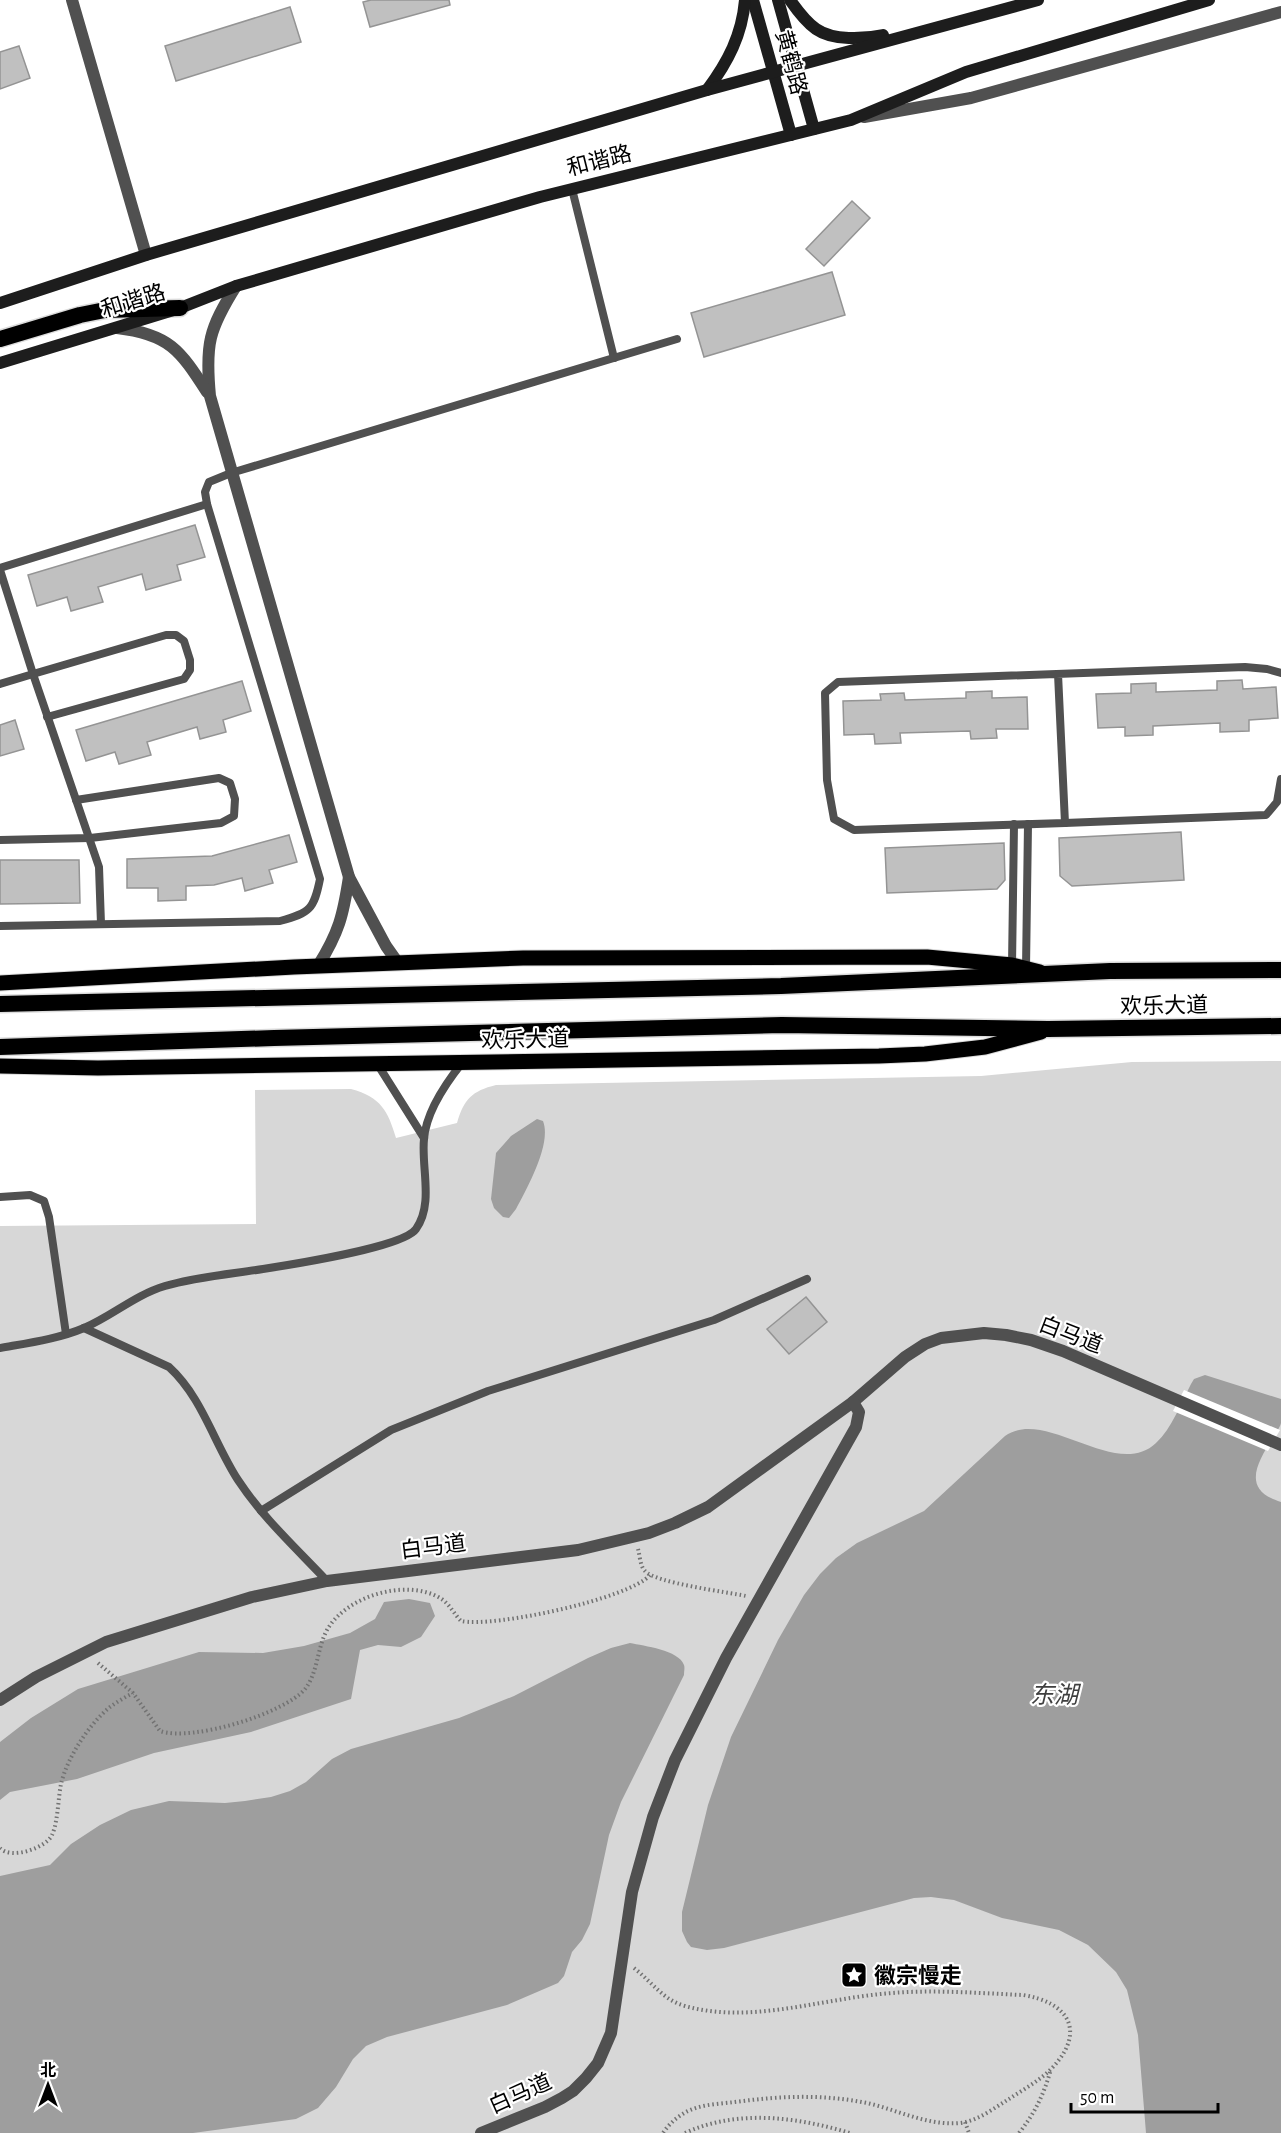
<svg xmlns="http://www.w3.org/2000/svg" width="1281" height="2133" viewBox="0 0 1281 2133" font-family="'Alegreya Sans','Noto Sans SC',sans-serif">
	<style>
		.green { fill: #d7d7d7 }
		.water { fill: #9e9e9e }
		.pier { fill: #fff }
		.building { fill: #c0c0c0; stroke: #949494; stroke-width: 1.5 }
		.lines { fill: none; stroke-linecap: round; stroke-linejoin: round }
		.primary-casing { stroke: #dbdbdb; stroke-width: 17 }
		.trunk-casing { stroke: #dbdbdb; stroke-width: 19 }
		.path { stroke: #727272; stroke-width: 4; stroke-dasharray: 1.5 3; stroke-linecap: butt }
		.service { stroke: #505050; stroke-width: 8 }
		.minor { stroke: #505050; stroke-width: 12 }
		.tertiary { stroke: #505050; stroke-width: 12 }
		.secondary { stroke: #1d1d1d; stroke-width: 12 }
		.primary { stroke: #000; stroke-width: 15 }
		.trunk { stroke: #000; stroke-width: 16 }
		.labels { text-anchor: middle; stroke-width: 4.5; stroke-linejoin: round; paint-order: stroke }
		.street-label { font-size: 22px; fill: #000; stroke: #fff }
		.poi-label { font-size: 22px; font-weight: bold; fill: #000; stroke: #fff; text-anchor: start }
		.water-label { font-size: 24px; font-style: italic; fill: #3f3f3f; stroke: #fff }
	</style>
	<rect width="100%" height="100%" fill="#fff"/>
	<!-- green -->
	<path class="green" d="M1281,1061V2133H0V1226L256,1224L255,1090L351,1089C381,1097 388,1111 396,1138L457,1123C464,1099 472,1091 496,1085L981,1076L1132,1062Z"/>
	<!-- water -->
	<g class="water">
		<path d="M537,1119L543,1121C552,1144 527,1188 516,1209L509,1218L503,1217L494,1208L491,1199L496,1153L511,1136Z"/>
		<path d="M1205,1375L1281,1399C1281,1407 1281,1416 1281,1423C1280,1428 1274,1435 1272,1439C1256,1465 1242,1490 1281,1502V2133H1146L1138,2035L1127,1990L1116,1972L1088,1945L1059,1930L1002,1918L954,1900L931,1897L914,1898L724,1948L707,1950L691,1947L687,1942L682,1931V1912L708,1805L731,1737L778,1640L804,1595L820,1574L836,1558L857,1543L924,1511L1005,1436C1046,1407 1116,1481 1156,1443C1172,1428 1181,1403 1191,1384L1194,1379Z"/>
		<path d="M409,1599L430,1603L435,1616L421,1637L401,1647L378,1645L360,1650L351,1699L251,1732L154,1753L77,1779L10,1792L0,1800V1742L31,1718L78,1689L199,1652L263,1653L304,1646L350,1633L375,1619L384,1602Z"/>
		<path d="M630,1643C644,1646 679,1650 684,1665C685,1668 684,1671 684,1675L621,1802L609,1835L590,1924L582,1940L572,1952L564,1976L558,1983L507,2005L387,2037L366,2046L353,2059L336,2087L318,2108L296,2119L193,2133H0V1876L50,1865L71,1844L100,1825L131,1810L169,1801L225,1803L245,1801L271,1797L290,1791L306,1782L332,1759L351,1749L459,1718L514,1696L588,1658L611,1648Z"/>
	</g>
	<!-- pier -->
	<g class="pier">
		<path d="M1234,933H1281V1061H1235Z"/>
		<path d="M1184,1390L1280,1430L1268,1451L1173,1411Z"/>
	</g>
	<!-- building -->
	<g class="building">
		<path d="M371,0H449L450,5L370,27L363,2Z"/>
		<path d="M290,7L301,42L176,81L165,46Z"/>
		<path d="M19,46L30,78L0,89V52Z"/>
		<path d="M852,201L870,218L824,266L806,249Z"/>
		<path d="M832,272L845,315L704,357L691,313Z"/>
		<path d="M195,525L205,557L177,565L181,580L146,590L142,574L98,587L103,602L71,611L67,597L37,606L28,575Z"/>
		<path d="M1242,680L1243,689L1276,687L1278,718L1249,720V731L1220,732V723L1153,726V735L1125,736V727L1098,728L1096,694L1131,693V684L1156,683V692L1217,690V681Z"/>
		<path d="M242,681L251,711L223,720L226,732L200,739L197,727L147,742L151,755L119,764L115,752L86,761L76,730Z"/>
		<path d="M992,691V698L1027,697L1028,729H996L997,738L971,739L970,731L900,733L901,743L875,744L874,734L844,735L843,701L881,700L880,694L904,693L905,700L966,698V692Z"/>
		<path d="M15,720L24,749L0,756V725Z"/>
		<path d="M1181,832L1184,880L1072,886L1060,876L1059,838Z"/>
		<path d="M289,835L297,862L269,870L273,883L245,891L242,878L214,885L186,886V900L158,901V888H127V859L212,856Z"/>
		<path d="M1004,843L1005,880L997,889L887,893L885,848Z"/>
		<path d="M0,860H79L80,903L0,904Z"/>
		<path d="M806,1297L827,1322L789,1354L767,1329Z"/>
	</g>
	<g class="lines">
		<defs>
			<g id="primary">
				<path d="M0,983L294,967L523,958L927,957L1012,965L1040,972"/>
				<path d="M0,1066L98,1068L879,1056L925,1054L985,1047L1041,1032"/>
			</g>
			<g id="trunk">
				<path d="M0,339L80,315L105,310L180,308"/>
				<path d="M0,1004L781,986L1110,971L1281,970"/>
				<path d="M0,1047L274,1038L782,1025L1048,1029L1281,1026"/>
			</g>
		</defs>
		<!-- primary casing -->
		<use href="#primary" class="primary-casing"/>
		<!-- trunk casing -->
		<use href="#trunk" class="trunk-casing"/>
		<!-- path -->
		<g class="path">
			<path d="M638,1549C640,1556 640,1566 645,1571C655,1583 728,1592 746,1596"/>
			<path d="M98,1663L133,1693L160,1731C191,1742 284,1714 305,1689C318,1673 317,1648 327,1630C346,1596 406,1578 440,1598C449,1603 454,1614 461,1621C493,1628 629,1599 650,1575"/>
			<path d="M0,1848C11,1860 46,1848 52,1835C58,1822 58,1799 61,1784C67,1758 89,1724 110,1707C117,1702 125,1697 133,1693"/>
			<path d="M634,1968C652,1982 663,2000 685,2006C749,2024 817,2000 881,1994C928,1989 976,1993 1023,1995C1067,2002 1087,2030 1053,2067C1041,2080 1024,2089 1009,2099C994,2108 978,2121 960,2123C928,2126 898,2110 867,2103C823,2094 780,2096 735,2102C719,2104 701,2104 686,2112C677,2117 669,2124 663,2133"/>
			<path d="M965,2122L969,2133"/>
			<path d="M685,2133C737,2109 797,2117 850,2133"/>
			<path d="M1019,2133C1035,2113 1044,2094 1051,2069"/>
		</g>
		<!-- service -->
		<g class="service">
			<path d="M572,189L614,358"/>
			<path d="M0,568L207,504"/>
			<path d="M0,570L33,674L0,684"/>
			<path d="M1058,674L1065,823L854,830L834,819L827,780L825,693L838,682L1245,667L1267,669L1281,673"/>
			<path d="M47,717L184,679L190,670V660L184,641L176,635H166L33,674L99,867L101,924"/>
			<path d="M1065,823L1266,815L1277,802L1281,779"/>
			<path d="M0,840L90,838L221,823L234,816L235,799L230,783L219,778L76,800"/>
			<path d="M0,926L280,921C310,913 314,909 320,879L207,504L205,492L209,482L231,473L677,339"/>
			<path d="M1012,965L1014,824"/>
			<path d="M1026,968L1028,824"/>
			<path d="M378,1065L424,1138"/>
			<path d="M0,1197L30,1195L44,1201L49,1217L66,1334"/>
			<path d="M84,1328L169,1367C202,1397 214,1443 238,1480C263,1518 296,1548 327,1581"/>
			<path d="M0,1348C28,1343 58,1339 84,1328C112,1316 135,1295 165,1286C196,1277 231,1274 263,1269C289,1265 404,1247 416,1229C434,1204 421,1167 424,1139C426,1113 446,1083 462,1063"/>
			<path d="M261,1511L391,1430L488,1391L714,1320L807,1279"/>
		</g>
		<!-- minor -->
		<g class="minor">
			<path d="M72,0L146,255"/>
			<path d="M236,286C209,329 205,344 210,396L349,877L386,946L398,963"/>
			<path d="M117,328C169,334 180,350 207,392"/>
			<path d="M318,966C339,932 343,916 349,877"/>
			<path d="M0,1700L36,1677L106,1642L252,1597L327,1581L578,1550L649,1533L675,1523L708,1507L853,1402L905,1357L925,1344L941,1338L984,1333L1006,1335L1031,1340L1063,1351L1281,1445"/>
			<path d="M481,2133L545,2107L562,2098L573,2091L586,2078L598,2063L611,2033L632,1892L653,1817L675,1760L726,1658L856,1427L859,1412L853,1402"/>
		</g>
		<!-- tertiary -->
		<path class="tertiary" d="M864,117L971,98L1281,12"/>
		<!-- secondary -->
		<g class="secondary">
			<path d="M753,0L791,135"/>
			<path d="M778,0L814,129"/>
			<path d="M790,0C797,10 806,22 816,29C833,41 864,39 883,35"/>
			<path d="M707,90C728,62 742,35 745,0"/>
			<path d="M0,303L146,255L707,90L1038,0"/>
			<path d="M0,363L180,308L236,286L540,197L851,120L966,72L1209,0"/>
		</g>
		<!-- primary -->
		<use href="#primary" class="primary"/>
		<!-- trunk -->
		<use href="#trunk" class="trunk"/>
	</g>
	<!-- icons -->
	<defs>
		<symbol id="sight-square" viewBox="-11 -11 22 22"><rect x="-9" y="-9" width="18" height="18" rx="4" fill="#000" stroke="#fff"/><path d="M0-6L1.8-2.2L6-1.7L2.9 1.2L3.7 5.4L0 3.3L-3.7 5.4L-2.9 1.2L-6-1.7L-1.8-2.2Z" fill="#fff"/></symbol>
	</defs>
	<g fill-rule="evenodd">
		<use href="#sight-square" x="839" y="1960" width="30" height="30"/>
	</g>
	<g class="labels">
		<!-- street labels -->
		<g class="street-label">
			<text transform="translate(792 62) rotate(75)" y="8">黄鹤路</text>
			<text transform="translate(599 160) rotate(-14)" y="8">和谐路</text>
			<text transform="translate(133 300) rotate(-17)" y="8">和谐路</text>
			<text transform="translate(1164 1005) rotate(-1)" y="8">欢乐大道</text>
			<text transform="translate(525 1039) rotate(-1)" y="8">欢乐大道</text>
			<text transform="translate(1071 1334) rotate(21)" y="8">白马道</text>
			<text transform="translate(433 1546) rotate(-7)" y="8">白马道</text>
			<text transform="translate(520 2093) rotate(-24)" y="8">白马道</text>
		</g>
		<!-- poi labels -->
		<g class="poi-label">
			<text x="874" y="1983">徽宗慢走</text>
		</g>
		<!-- water labels -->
		<g class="water-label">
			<text x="1054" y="1703">东湖</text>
		</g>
	</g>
	<!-- north arrow -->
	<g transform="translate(48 2085)" stroke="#ffffff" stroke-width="4.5" paint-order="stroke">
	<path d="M0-4.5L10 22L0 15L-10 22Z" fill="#000000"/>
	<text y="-9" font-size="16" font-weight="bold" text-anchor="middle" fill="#000000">北</text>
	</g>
	<!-- scale -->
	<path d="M1071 2103v9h147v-9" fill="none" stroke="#000000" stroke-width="3"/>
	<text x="1080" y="2103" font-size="18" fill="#000000" stroke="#ffffff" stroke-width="4.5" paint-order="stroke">50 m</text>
</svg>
